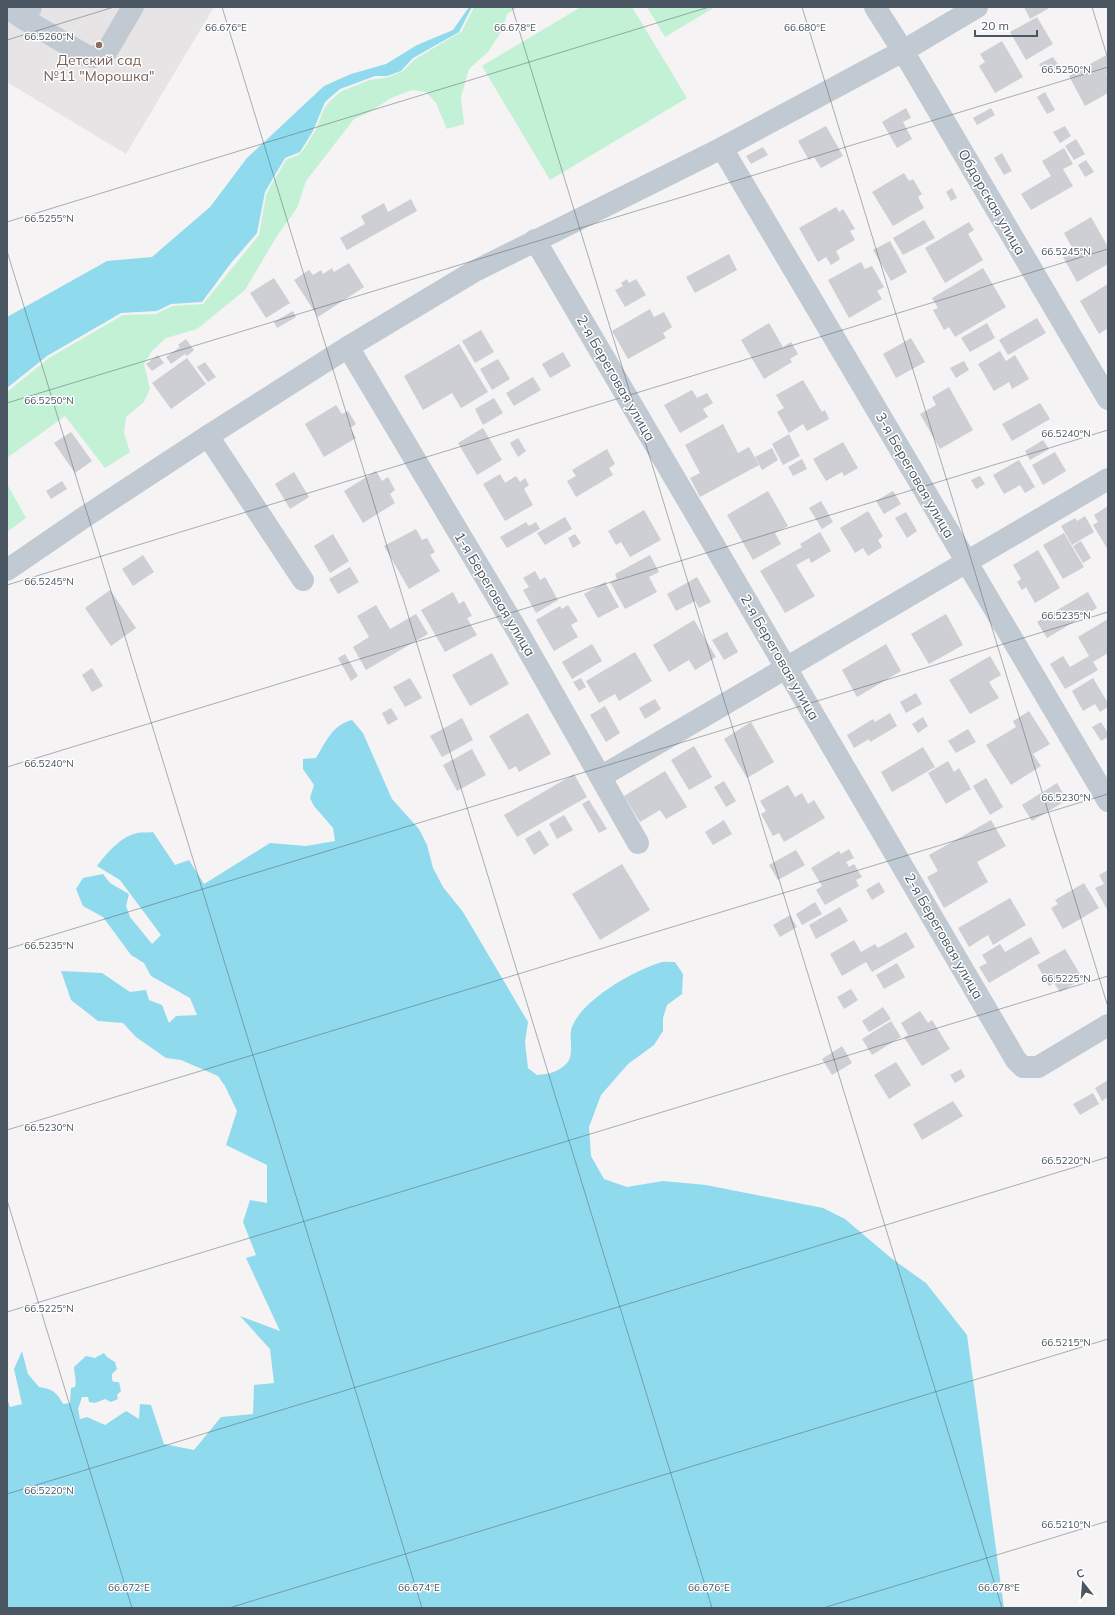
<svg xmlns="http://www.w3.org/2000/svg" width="1115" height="1615" viewBox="0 0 1115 1615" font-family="Mulish,sans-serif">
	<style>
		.education { fill: #e6e4e5 }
		.green { fill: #c3f1d5 }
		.water { fill: #90daee }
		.building { fill: #cdcfd5 }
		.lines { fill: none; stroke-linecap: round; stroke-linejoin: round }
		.minor { stroke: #c1cad2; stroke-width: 22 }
		.ticks { fill: none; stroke: #4a5661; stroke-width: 1; stroke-opacity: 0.45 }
		.education-dot { fill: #8d6e63; stroke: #fff; stroke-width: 1.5 }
		.labels { text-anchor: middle; stroke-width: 3; stroke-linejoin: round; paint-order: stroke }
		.education-label { font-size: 14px; fill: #785e54; stroke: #fff }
		.street-label { font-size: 14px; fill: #4a5661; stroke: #fff }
		.ticks-label { font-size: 10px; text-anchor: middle; fill: #4a5661; stroke: #fff; stroke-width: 3; stroke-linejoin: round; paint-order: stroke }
	</style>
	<rect width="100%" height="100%" fill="#f5f3f3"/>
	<!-- education -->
	<path class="education" d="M7,7H214L126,154L7,82Z"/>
	<!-- green -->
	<g class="green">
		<path d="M474,7H518L507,14L503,29L488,52L469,69L461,97L464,124L447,129L436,103L426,92L412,90L391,98L370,112L354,119L306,181L297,208L277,236L245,290L197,329L166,338L152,351L144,364L150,389L144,402L126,417L124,433L130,452L105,468L65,416L7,458V392L49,358L123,315L156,314L172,306L203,304L259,235L266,195L270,187L286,160L298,155L304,149L315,131L324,109L331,100L342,91L370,80L389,77L403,71L414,60L462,31Z"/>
		<path d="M581,7H632L687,98L550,180L482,66Z"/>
		<path d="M647,7H715L665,37Z"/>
		<path d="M7,484L26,518L7,532Z"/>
	</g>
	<!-- water -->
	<g class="water">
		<path d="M469,7H472L459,32L413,58L401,71L387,76H375L340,89L325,102L313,131L300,152L285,158L265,192L257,233L231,263L202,302L171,304L157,311L121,313L47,356L7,388V317L107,261L152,257L210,207L247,158L324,86L351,74L386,64L417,45L453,30Z"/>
		<path d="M352,720L363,733L392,799L419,829L427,845L433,868L443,887L463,912L528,1022L525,1042L528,1068L537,1075C549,1074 559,1072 567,1063C575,1053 568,1037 572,1027C582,1000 633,971 659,963C664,961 670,962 675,962L683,974L682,994L667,1005L663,1018V1031L654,1045L628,1064L601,1095L589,1127L591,1156L604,1179L627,1187L663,1181L706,1185L823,1208L845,1219L891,1258L926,1283L967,1335L1004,1608H7V1398L10,1407L22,1404L14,1369L22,1351L28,1374L39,1387C52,1389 57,1392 63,1404L70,1403L71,1388L75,1387C77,1380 74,1374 74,1367L86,1356L95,1358L104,1353L107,1357L115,1362L117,1369L112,1374V1380L114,1382H119L121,1391L117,1395L118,1399L111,1402L105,1399L95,1403L89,1402L88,1397H82L78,1409L80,1419L87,1417L105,1425L126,1411L139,1419L140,1404L151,1405L164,1444L194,1450L221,1417L253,1414L254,1385L274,1383L270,1349L240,1316L280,1331L246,1258L256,1255L243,1222L250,1200L267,1203V1165L226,1145L237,1111L225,1086L218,1076L181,1060L166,1058L136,1037L123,1023L98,1021L71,1000L61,971L102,973L130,992L146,990L149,1000L162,1005L169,1023L176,1016L197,1015L190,998L151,976L144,963L131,955L103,917L83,906L76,889L83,878L103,874L110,883L129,894L126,906L130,917L152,944L161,935L120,880L97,866C107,853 120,837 137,833C142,832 148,833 153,832L175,865L189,860L204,884L270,843L306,846L335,841L333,828L314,806L310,798L314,785L303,769V759L316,758C326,742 332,725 352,720Z"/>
	</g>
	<!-- building -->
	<g class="building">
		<path d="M1024,7H1051L1030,19Z"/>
		<path d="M1037,17L1053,44L1026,60L1010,32Z"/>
		<path d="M1002,41L1023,77L995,93L979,66L985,62L980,54Z"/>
		<path d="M1108,54V72L1106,73L1108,76V93L1085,106L1069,76Z"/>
		<path d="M1053,57L1059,66L1045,74L1039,64Z"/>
		<path d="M1045,92L1055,110L1047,114L1037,97Z"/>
		<path d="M906,108L911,118L903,122L912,139L897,148L882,122Z"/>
		<path d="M991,108L995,115L977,125L973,118Z"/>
		<path d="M826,126L843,156L821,168L814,157L809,160L798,141Z"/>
		<path d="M1065,126L1071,136L1060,143L1053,132Z"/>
		<path d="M1076,139L1085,154L1074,160L1065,146Z"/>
		<path d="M763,147L768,155L751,164L746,156Z"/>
		<path d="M1064,148L1073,164L1063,169L1073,186L1031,210L1021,194L1051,176L1042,161Z"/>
		<path d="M1002,153L1012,171L1004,175L994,158Z"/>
		<path d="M1086,160L1094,172L1085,177L1078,165Z"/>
		<path d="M904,173L909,181L913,179L922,194L918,197L924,208L893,226L872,192Z"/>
		<path d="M952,188L957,198L951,201L946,192Z"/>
		<path d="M411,199L417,211L347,250L340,238L365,224L361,216L384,203L388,212Z"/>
		<path d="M836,207L839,212L843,209L855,229L850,231L855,240L836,251L840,259L831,265L826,257L818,262L799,228Z"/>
		<path d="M1091,217L1108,247V264L1077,282L1063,257L1074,251L1064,233Z"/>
		<path d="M924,220L935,238L903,255L893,238Z"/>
		<path d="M969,222L974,230L968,234L983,260L945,283L925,248Z"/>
		<path d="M890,241L907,272L891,281L873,250Z"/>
		<path d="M729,254L737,270L695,293L686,277Z"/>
		<path d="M861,262L865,269L872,266L884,287L877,291L882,299L849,318L828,280Z"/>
		<path d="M349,263L364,287L318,317L294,280L309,270L313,275L321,270L323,274L332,268L334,272Z"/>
		<path d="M983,268L1006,307L955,337L949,327L944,330L933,310L938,308L932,298Z"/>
		<path d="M274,278L290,303L266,318L250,293Z"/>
		<path d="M627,279L629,283L636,279L646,295L625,307L615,290L623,286L621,283Z"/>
		<path d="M1108,284V328L1099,334L1080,301Z"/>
		<path d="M650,309L654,317L664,312L672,327L663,333L666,338L628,359L612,331Z"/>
		<path d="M293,311L296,317L277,328L274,322Z"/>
		<path d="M1037,318L1046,333L1008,355L999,340Z"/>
		<path d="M769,323L783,347L791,342L798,354L790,359L792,362L764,379L741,340Z"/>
		<path d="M987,323L995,338L970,352L961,338Z"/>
		<path d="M481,330L494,352L475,363L462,341Z"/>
		<path d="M911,338L925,362L896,378L883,354Z"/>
		<path d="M186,339L194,350L187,356L185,354L171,364L166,357L180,347L178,345Z"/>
		<path d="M459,344L488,392L461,408L452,393L423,410L404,376Z"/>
		<path d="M1000,351L1006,361L1015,355L1029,379L1012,389L1009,382L994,391L978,364Z"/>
		<path d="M563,352L571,366L550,378L542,364Z"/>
		<path d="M158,355L164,363L152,371L146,364Z"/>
		<path d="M187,358L206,384L171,409L152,383Z"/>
		<path d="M498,359L510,379L492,390L480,369Z"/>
		<path d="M964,361L969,370L956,378L950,368Z"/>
		<path d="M205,362L216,377L208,382L197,367Z"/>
		<path d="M533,377L541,390L514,406L506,393Z"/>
		<path d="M803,380L822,412L825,410L829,419L807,431L803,424L789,433L777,412L784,408L776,395Z"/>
		<path d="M949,387L973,430L940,449L920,414L936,405L932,397Z"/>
		<path d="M692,390L697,398L707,393L713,403L703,409L708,417L680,433L664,405Z"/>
		<path d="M494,398L503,413L483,425L475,409Z"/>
		<path d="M1040,403L1050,419L1012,441L1002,424Z"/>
		<path d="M336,405L342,414L348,411L356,424L350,428L356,438L324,457L305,424Z"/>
		<path d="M723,424L738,453L749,447L759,465L700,497L690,478L700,473L685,445Z"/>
		<path d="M483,428L502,460L477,475L458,443Z"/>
		<path d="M71,432L92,461L75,473L54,443Z"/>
		<path d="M789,434L800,456L783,465L772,444Z"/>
		<path d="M518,438L526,451L518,457L510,443Z"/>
		<path d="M1043,440L1049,449L1030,460L1025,451Z"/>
		<path d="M843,442L858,468L844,476L842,472L826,481L813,459Z"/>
		<path d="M772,448L778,460L762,470L755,457Z"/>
		<path d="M607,449L615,464L609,468L613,475L576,497L567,481L576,476L572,470Z"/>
		<path d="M1055,452L1066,471L1043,485L1032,465Z"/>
		<path d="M802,459L807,469L793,476L788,467Z"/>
		<path d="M1019,460L1035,487L1025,493L1020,485L1004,494L993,475Z"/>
		<path d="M376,471L382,481L388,477L395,490L390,494L395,503L363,523L344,491Z"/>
		<path d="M294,472L309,497L290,509L275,484Z"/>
		<path d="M500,474L505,483L516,476L520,482L525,478L529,485L524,489L533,505L505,521L483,484Z"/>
		<path d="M980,476L985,484L976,489L971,480Z"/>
		<path d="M62,481L67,489L51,499L46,491Z"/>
		<path d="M768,491L788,526L775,533L781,544L753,560L727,515Z"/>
		<path d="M893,491L901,504L884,514L876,501Z"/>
		<path d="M821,501L833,522L822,529L809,508Z"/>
		<path d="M1108,506V550L1093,525L1098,522L1094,515Z"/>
		<path d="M644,510L661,540L630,557L621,542L616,545L608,531Z"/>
		<path d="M868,511L883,536L878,540L882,547L868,556L863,548L855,553L840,528Z"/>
		<path d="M906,512L917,531L907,538L895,518Z"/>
		<path d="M1085,516L1094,532L1072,545L1061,526L1075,518L1077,521Z"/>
		<path d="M565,517L572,529L545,545L537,533Z"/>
		<path d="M526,522L529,526L536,522L540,529L507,548L500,537Z"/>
		<path d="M416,529L422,540L427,538L435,552L430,555L440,571L409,589L384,546Z"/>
		<path d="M820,532L831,551L811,563L809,558L796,565L815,596L785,613L760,571L802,547L800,544Z"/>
		<path d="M1064,533L1084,567L1063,579L1043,545Z"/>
		<path d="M333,534L349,561L330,573L314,546Z"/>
		<path d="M575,534L581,543L573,548L568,538Z"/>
		<path d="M1081,541L1091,558L1083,563L1073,546Z"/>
		<path d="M1038,550L1060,588L1035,603L1026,587L1022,590L1017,582L1021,579L1013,565Z"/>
		<path d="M143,555L154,572L133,586L122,569Z"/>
		<path d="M650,555L659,572L649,577L657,592L625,609L610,582L617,579L615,574Z"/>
		<path d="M350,567L359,582L338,594L329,579Z"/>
		<path d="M535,571L540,580L545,577L558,600L536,613L523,590L529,587L523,578Z"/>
		<path d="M697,577L711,602L699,608L695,601L676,611L667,594Z"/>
		<path d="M605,582L619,607L598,618L584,594Z"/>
		<path d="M110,590L136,628L111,646L85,608Z"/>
		<path d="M453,592L459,604L464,601L472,616L467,618L477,635L445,652L421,610Z"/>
		<path d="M1088,592L1097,608L1047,638L1037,622Z"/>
		<path d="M376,605L390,629L416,614L428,634L366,670L353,647L369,637L357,616Z"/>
		<path d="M568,605L578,621L571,625L578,637L554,651L536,620L560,606L562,609Z"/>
		<path d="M946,614L963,645L929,664L911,634Z"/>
		<path d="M1108,619V653L1093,662L1098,670L1065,689L1050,664L1063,656L1070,667L1089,656L1078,637Z"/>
		<path d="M694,620L716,657L695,670L689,660L669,672L653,645Z"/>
		<path d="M727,632L738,652L724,660L712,640Z"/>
		<path d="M592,644L602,661L572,679L562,662Z"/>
		<path d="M886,644L901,671L857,697L842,670Z"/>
		<path d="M635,652L652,681L619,701L615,694L599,703L586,681Z"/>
		<path d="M492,653L509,684L470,706L452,675Z"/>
		<path d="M345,654L358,676L351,681L338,658Z"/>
		<path d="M990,656L1001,675L989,682L999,698L970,714L949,680Z"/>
		<path d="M92,668L103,686L92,692L82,675Z"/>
		<path d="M410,678L422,698L405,707L393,687Z"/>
		<path d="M581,678L586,687L579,691L573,682Z"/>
		<path d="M1093,678L1108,703V707L1100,712L1095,704L1083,711L1072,691Z"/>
		<path d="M916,693L922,704L906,713L900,702Z"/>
		<path d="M655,699L661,709L645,719L639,708Z"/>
		<path d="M605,706L620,733L606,742L590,715Z"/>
		<path d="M391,708L398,719L388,725L382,713Z"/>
		<path d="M1029,711L1050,744L1033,754L1041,766L1011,785L986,745L1016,727L1013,721Z"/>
		<path d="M528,713L551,754L519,772L516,766L509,770L489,736Z"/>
		<path d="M890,713L897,726L870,742L869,739L854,748L847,735L873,719L875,722Z"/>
		<path d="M923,717L928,726L918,733L912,724Z"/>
		<path d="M462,718L473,740L442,757L430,736Z"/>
		<path d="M751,722L774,762L747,778L724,739Z"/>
		<path d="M1101,722L1108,733V737L1101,741L1092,727Z"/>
		<path d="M968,729L976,742L956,753L948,741Z"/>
		<path d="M694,746L712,777L689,790L671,760Z"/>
		<path d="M923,747L935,767L892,792L881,772Z"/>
		<path d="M472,749L486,775L457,791L443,765Z"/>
		<path d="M948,761L954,772L959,768L971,789L946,804L928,773Z"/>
		<path d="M665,771L687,807L666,819L660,810L640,822L624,796Z"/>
		<path d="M574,774L587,797L517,837L504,815Z"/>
		<path d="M986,778L1003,807L990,815L973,786Z"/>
		<path d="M724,781L736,801L726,807L714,787Z"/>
		<path d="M1057,783L1067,800L1032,821L1022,805Z"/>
		<path d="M788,785L795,797L802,793L808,804L814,800L825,818L784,842L779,833L773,836L761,814L766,811L760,801Z"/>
		<path d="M589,800L607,829L599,833L582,804Z"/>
		<path d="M564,815L573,830L557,839L549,824Z"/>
		<path d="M724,820L732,834L713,845L705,832Z"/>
		<path d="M991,820L1006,846L977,862L988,882L944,908L927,877L938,871L929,855Z"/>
		<path d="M540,830L549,845L534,855L525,839Z"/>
		<path d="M849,849L854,858L846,862L849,867L854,864L862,877L856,880L859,886L825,905L816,890L822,886L811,868L839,851L841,854Z"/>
		<path d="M796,850L805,865L778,880L769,865Z"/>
		<path d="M622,864L650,910L600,940L572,894Z"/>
		<path d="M1108,870V911L1095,888L1104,884L1099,875Z"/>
		<path d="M879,882L885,892L872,900L866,890Z"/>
		<path d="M1084,883L1099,908L1063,929L1051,908L1058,904L1055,900Z"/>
		<path d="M1010,898L1026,925L993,945L988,935L969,947L958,928Z"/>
		<path d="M815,902L822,914L802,925L796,914Z"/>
		<path d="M840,907L848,921L816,939L809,925Z"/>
		<path d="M790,915L797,927L780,937L773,925Z"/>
		<path d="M906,932L915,947L872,972L866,962L842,976L830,954L854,940L861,952L875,944L878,948Z"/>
		<path d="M1031,937L1040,953L989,983L979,967L987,963L982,955L1000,944L1005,952Z"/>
		<path d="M1065,949L1083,979L1060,992L1054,983L1049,986L1037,965Z"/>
		<path d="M897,963L905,977L884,989L876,975Z"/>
		<path d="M851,989L858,1000L844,1009L837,997Z"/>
		<path d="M883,1007L891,1019L869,1032L862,1021Z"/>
		<path d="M920,1011L928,1023L932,1020L950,1049L922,1066L904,1037L908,1035L901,1023Z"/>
		<path d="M891,1021L901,1037L872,1055L862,1039Z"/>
		<path d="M842,1046L852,1063L832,1075L822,1059Z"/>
		<path d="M896,1062L911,1085L889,1099L874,1075Z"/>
		<path d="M961,1069L965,1077L955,1083L950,1075Z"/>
		<path d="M1108,1080V1097L1102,1101L1095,1088Z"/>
		<path d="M1093,1093L1099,1104L1080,1115L1073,1104Z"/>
		<path d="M953,1101L963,1116L922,1140L913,1124Z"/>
	</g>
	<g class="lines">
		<!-- minor -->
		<g class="minor">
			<path d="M875,7L903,51L1108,399"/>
			<path d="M7,8L24,19L31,7"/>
			<path d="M24,19L87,56L93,57L107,51L133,7"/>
			<path d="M722,148L1108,801"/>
			<path d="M535,240L1016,1060L1023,1067H1038L1108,1025"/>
			<path d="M348,347L518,632L638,843"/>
			<path d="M208,436L303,580"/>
			<path d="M7,570L86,516L208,436L348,347L473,272L722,148L903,51L977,7"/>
			<path d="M602,776L1108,479"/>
		</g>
	</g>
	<!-- ticks -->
	<path class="ticks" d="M222,7L712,1608M512,7L1002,1608M802,7L1108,1007M1092,7L1108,59M7,40L114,7M7,222L709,7M7,251L422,1608M7,403L1108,67M7,585L1108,249M7,767L1108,430M7,949L1108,612M7,1130L1108,794M7,1200L132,1608M7,1312L1108,976M7,1494L1108,1157M229,1608L1108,1339M823,1608L1108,1521"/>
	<!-- markers -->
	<circle class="education-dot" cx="99" cy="45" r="4"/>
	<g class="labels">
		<!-- education labels -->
		<g class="education-label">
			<text x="99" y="65">Детский сад<tspan x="99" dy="16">№11 "Морошка"</tspan></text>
		</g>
		<!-- street labels -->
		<g class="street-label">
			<text transform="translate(992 202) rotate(60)" y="5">Обдорская улица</text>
			<text transform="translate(616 378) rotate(60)" y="5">2-я Береговая улица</text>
			<text transform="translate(915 475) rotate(60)" y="5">3-я Береговая улица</text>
			<text transform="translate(495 594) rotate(59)" y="5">1-я Береговая улица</text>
			<text transform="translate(780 657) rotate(60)" y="5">2-я Береговая улица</text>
			<text transform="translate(944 936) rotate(60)" y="5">2-я Береговая улица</text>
		</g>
	</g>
	<g class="ticks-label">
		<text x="805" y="31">66.680°E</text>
		<text x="226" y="31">66.676°E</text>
		<text x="515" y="31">66.678°E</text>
		<text x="49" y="40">66.5260°N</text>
		<text x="1066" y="73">66.5250°N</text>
		<text x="49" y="222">66.5255°N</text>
		<text x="1066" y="255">66.5245°N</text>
		<text x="49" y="404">66.5250°N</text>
		<text x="1066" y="437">66.5240°N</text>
		<text x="49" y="585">66.5245°N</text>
		<text x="1066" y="619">66.5235°N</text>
		<text x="49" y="767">66.5240°N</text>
		<text x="1066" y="801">66.5230°N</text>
		<text x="49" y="949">66.5235°N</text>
		<text x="1066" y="982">66.5225°N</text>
		<text x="49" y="1131">66.5230°N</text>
		<text x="1066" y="1164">66.5220°N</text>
		<text x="49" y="1312">66.5225°N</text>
		<text x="1066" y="1346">66.5215°N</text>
		<text x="49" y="1494">66.5220°N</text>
		<text x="1066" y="1528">66.5210°N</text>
		<text x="129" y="1591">66.672°E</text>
		<text x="419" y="1591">66.674°E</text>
		<text x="709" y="1591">66.676°E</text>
		<text x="999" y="1591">66.678°E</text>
	</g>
	<!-- border -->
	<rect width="1115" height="1615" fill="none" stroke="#4a5661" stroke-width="16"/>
	<!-- north arrow -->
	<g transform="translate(1083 1583) rotate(343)" stroke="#ffffff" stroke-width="3" paint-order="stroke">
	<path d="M0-3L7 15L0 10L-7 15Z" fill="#4a5661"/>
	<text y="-6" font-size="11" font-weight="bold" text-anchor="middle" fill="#4a5661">С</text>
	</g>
	<!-- scale -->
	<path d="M975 30v6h62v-6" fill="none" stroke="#4a5661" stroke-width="2"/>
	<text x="981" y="30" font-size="12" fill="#4a5661" stroke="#ffffff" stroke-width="3" paint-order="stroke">20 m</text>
</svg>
